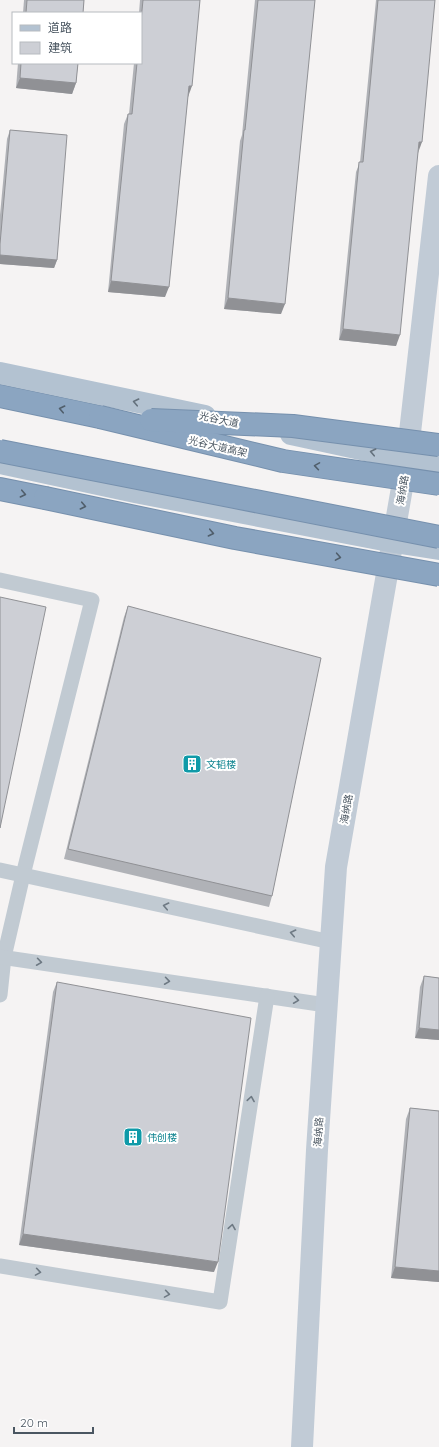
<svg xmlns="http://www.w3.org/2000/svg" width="439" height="1447" viewBox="0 0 439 1447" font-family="Quicksand,'Noto Sans SC',sans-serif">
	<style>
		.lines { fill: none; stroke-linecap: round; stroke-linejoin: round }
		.highway-casing { stroke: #7690ad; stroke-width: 24 }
		.lane { stroke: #c1cad2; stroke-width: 15 }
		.secondary { stroke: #c1cbd6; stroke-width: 22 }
		.primary { stroke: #b3c2d1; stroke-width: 22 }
		.highway { stroke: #8ba5c1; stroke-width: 22 }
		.highway-bridge-casing { stroke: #7690ad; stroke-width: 24; stroke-linecap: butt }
		.highway-bridge { stroke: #8ba5c1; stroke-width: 22 }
		.wall { fill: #b0b2b7 }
		.shaded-wall { fill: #909195 }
		.building { fill: #cdcfd5; stroke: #909195 }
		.oneway { stroke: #64717d }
		.oneway2 { stroke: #505e6b }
		.oneway3 { stroke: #6e7983 }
		.labels { text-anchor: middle; stroke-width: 4; stroke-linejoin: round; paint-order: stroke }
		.street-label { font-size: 10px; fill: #4a5661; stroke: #fff }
		.culture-label { font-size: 10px; fill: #0d838f; stroke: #fff; text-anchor: start }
	</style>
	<rect width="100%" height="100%" fill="#f5f3f3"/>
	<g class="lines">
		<defs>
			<g id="highway">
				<path d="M0,396L100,417"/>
				<path d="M0,489L45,498"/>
			</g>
		</defs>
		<!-- highway casing -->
		<use href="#highway" class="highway-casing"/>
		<!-- lane -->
		<g class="lane">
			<path d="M0,580L92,600L23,875L4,957L0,995"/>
			<path d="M0,870L331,942"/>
			<path d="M0,957L326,1005"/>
			<path d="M0,1266L220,1302L267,996"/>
		</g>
		<!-- secondary -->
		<path class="secondary" d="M302,1447L317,1150L336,867L407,459L439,176"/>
		<!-- primary -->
		<g class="primary">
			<path d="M0,373L205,416"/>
			<path d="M291,434L407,459L439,464"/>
			<path d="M0,463L135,492L394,542L439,549"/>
		</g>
		<!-- highway -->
		<use href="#highway" class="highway"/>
		<defs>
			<g id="highway-bridge">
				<path d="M100,417L283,461L439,484"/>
				<path d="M151,420L293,426L439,445"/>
				<path d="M0,451L439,537"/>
				<path d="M45,498L235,538L439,575"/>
			</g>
		</defs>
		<!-- highway-bridge casing -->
		<use href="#highway-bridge" class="highway-bridge-casing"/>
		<!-- highway-bridge -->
		<use href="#highway-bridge" class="highway-bridge"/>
	</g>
	<!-- wall -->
	<g class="wall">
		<path d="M24,0H84L83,13H23Z"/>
		<path d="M140,0H200L188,97L165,297L108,292L124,124L128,114H129L134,63H141V13H139Z"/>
		<path d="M255,0H315L281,314L224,309L240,141L242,135Z"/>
		<path d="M376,0H435L396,346L339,340L356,172L360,162Z"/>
		<path d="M18,63H78L76,83L72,94L16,88Z"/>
		<path d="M10,130L57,260L54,268L0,264V215L7,139Z"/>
		<path d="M128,606L272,896L269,907L64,859L124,617Z"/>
		<path d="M424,976L439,978V1040L415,1038L420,987Z"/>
		<path d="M57,982L214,1272L19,1245L53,992Z"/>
		<path d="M410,1108L439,1111V1282L391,1278L406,1119Z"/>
	</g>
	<!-- shaded-wall -->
	<g class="shaded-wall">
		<path d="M20,78L76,83L72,94L16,88Z"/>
		<path d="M189,86H192L188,97L185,96Z"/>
		<path d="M419,142H422L418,153Z"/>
		<path d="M0,255L57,260L54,268L0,264Z"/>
		<path d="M111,281L169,287L165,297L108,292Z"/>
		<path d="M228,298L285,304L281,314L224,309Z"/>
		<path d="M343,329L400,335L396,346L339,340Z"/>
		<path d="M419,1028L439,1030V1040L415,1038Z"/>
		<path d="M23,1234L218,1262L214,1272L19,1245Z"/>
		<path d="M395,1267L439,1271V1282L391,1278Z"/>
	</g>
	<!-- building -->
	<g class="building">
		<path d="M27,0H84L83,13H26Z"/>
		<path d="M143,0H200L192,86H189L169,287L111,281L128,114H132L137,63H141V21Z"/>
		<path d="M258,0H315L285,304L228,298L244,130H245Z"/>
		<path d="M378,0H435L422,142H419L400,335L343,329L359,162H363Z"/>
		<path d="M21,63H78L76,83L20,78Z"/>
		<path d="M10,130L67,135L57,260L0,255V244Z"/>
		<path d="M0,597L46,607L0,828Z"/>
		<path d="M128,606L321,658L272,896L68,849Z"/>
		<path d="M424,976L439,978V1030L419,1028Z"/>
		<path d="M57,982L251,1018L218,1262L23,1234Z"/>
		<path d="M410,1108L439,1111V1271L395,1267Z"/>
	</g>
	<!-- one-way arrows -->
	<defs><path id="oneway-chevron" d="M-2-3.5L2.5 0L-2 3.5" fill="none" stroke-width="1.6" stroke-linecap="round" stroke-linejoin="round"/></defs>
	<g class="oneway">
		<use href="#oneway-chevron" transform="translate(136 402) rotate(-168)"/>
		<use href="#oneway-chevron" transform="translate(373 452) rotate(-168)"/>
	</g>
	<g class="oneway2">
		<use href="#oneway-chevron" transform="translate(62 409) rotate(-168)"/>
		<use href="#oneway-chevron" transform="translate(317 466) rotate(-171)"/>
		<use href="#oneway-chevron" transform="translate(23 494) rotate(12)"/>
		<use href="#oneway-chevron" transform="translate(83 506) rotate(12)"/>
		<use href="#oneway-chevron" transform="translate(211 533) rotate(12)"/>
		<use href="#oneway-chevron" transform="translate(338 557) rotate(10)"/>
	</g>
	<g class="oneway3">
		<use href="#oneway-chevron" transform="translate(166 906) rotate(-168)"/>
		<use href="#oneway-chevron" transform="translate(293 933) rotate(-168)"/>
		<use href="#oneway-chevron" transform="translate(39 962) rotate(8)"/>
		<use href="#oneway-chevron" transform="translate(167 981) rotate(8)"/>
		<use href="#oneway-chevron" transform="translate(296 1000) rotate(8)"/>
		<use href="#oneway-chevron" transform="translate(251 1099) rotate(-81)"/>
		<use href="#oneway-chevron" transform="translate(232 1227) rotate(-81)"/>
		<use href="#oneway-chevron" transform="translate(38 1272) rotate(9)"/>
		<use href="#oneway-chevron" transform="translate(167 1294) rotate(9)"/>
	</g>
	<!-- icons -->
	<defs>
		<symbol id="building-square" viewBox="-11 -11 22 22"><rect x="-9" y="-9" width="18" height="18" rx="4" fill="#0f9aa8" stroke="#fff"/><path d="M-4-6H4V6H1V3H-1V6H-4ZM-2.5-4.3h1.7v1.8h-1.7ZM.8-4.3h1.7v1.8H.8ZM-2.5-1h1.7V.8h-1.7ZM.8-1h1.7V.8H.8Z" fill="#fff"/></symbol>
	</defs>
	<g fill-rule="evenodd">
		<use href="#building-square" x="181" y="753" width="22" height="22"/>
		<use href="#building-square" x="122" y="1126" width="22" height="22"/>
	</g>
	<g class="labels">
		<!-- street labels -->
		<g class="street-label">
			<text transform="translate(219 419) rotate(12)" y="4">光谷大道</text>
			<text transform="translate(218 446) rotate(13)" y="4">光谷大道高架</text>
			<text transform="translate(402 490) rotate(-81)" y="4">海纳路</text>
			<text transform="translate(346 809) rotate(-80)" y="4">海纳路</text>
			<text transform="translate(318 1132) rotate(-86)" y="4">海纳路</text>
		</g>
		<!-- culture labels -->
		<g class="culture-label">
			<text x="206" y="768">文韬楼</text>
			<text x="147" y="1141">伟创楼</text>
		</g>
	</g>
	<!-- legend -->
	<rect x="12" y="12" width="130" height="52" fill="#ffffff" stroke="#b7bbc0"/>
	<rect x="20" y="25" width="20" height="6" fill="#b3c2d1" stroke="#b7bbc0"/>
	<text x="48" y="32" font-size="12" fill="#4a5661">道路</text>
	<rect x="20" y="42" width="20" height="12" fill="#cdcfd5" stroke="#b7bbc0"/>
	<text x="48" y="52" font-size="12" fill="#4a5661">建筑</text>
	<!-- scale -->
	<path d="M14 1427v6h79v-6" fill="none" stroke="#4a5661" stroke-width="2"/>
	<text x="20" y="1427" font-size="12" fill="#4a5661" stroke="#ffffff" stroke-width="3" paint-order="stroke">20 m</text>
</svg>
